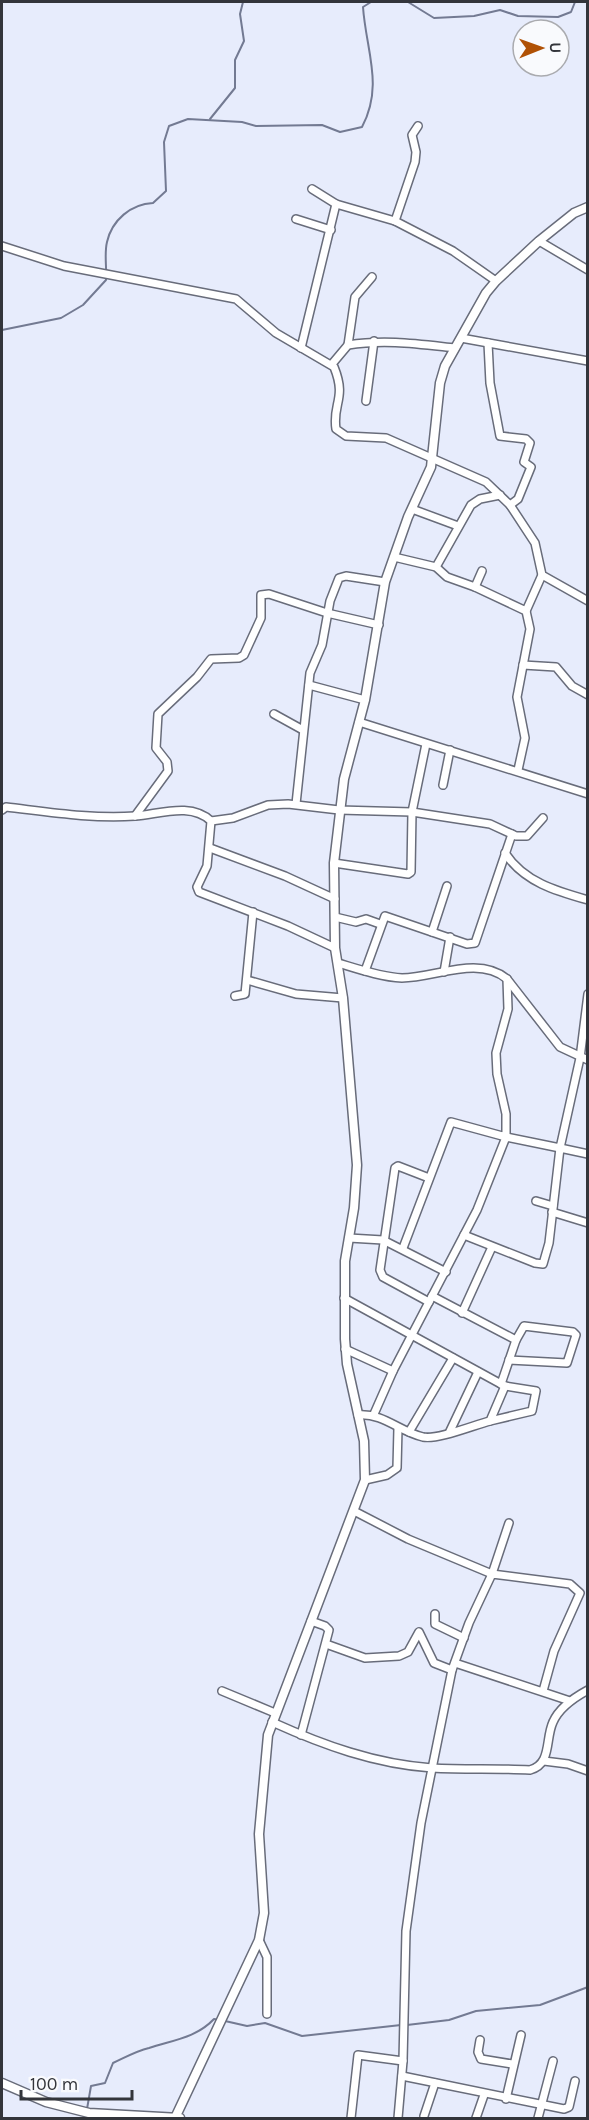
<svg xmlns="http://www.w3.org/2000/svg" width="589" height="2120" viewBox="0 0 589 2120" font-family="Karla,sans-serif">
	<style>
		.lines { fill: none; stroke-linecap: round; stroke-linejoin: round }
		.stream { stroke: #737a92; stroke-width: 2 }
		.minor-casing { stroke: #686c7a; stroke-width: 10 }
		.tertiary-casing { stroke: #686c7a; stroke-width: 11 }
		.minor { stroke: #fff; stroke-width: 7 }
		.tertiary { stroke: #fff; stroke-width: 8 }
	</style>
	<rect width="100%" height="100%" fill="#e7ecfc"/>
	<g class="lines">
		<!-- stream -->
		<g class="stream">
			<path d="M408,2L434,18L474,16L500,10L518,16L558,17L571,12L575,2"/>
			<path d="M210,119L235,88V60L244,41L240,14L243,2"/>
			<path d="M2,330L61,318L83,305L106,280C107,268 104,254 107,242C112,220 131,204 153,203L166,191L164,142L169,126L188,119L242,122L256,126L322,125L340,132L362,127C384,85 366,51 363,7L371,2"/>
			<path d="M225,2021L247,2026L265,2023L302,2036L401,2025"/>
			<path d="M407,2025L449,2020L476,2011L540,2005L588,1987"/>
			<path d="M87,2109L91,2086L105,2083L113,2063C124,2058 136,2051 149,2048C173,2040 196,2038 214,2019L220,2020"/>
		</g>
		<defs>
			<g id="minor">
				<path d="M312,189L336,204L395,221L453,251L496,281"/>
				<path d="M296,219L331,230"/>
				<path d="M395,221L415,162L416,152L412,135L418,126"/>
				<path d="M539,241L588,270"/>
				<path d="M2,246L64,266L236,299L276,333L334,367C347,399 332,403 336,429L346,436L386,438L486,482L510,505L535,543L542,575L588,601"/>
				<path d="M461,338L588,361"/>
				<path d="M488,343L490,383L500,436L526,439L530,443L524,462L531,467L518,499L510,505"/>
				<path d="M348,345L355,297L372,277"/>
				<path d="M301,348L336,204"/>
				<path d="M332,364L348,345C385,339 418,344 455,348"/>
				<path d="M366,401L374,341"/>
				<path d="M412,509L458,526"/>
				<path d="M394,557L436,567L447,577L475,587L526,611L530,629L517,697L525,738L518,770"/>
				<path d="M436,567L471,505L480,499L500,495"/>
				<path d="M475,587L482,571"/>
				<path d="M526,611L542,575"/>
				<path d="M523,665L556,667L572,686L588,695"/>
				<path d="M309,685L365,700"/>
				<path d="M274,714L303,730"/>
				<path d="M359,722L588,794"/>
				<path d="M443,785L450,750"/>
				<path d="M296,804L310,673L322,645L330,601L339,578L346,576L385,582"/>
				<path d="M2,810L6,807C49,812 92,819 135,816C160,814 191,802 211,821L207,866L197,887L199,892L288,926L335,948"/>
				<path d="M135,816L168,771L167,762L156,748L158,714L197,677L211,659L239,658L244,655L261,618V595L269,594L327,613L379,625"/>
				<path d="M211,821L233,818L268,805L288,804L339,810L412,812L490,824L516,836H527L543,818"/>
				<path d="M210,848L285,876L335,899"/>
				<path d="M505,853C524,882 556,891 588,900"/>
				<path d="M334,863L408,874L411,872L412,812L426,744"/>
				<path d="M335,917L356,922L366,919L380,924"/>
				<path d="M432,932L447,886"/>
				<path d="M338,963C358,969 381,977 402,978C435,978 478,955 507,979L560,1047L588,1060"/>
				<path d="M365,971L385,916L467,944L475,943L512,834"/>
				<path d="M444,972L450,937"/>
				<path d="M247,980L296,994L343,998"/>
				<path d="M235,996L245,994L253,912"/>
				<path d="M536,1201L553,1206"/>
				<path d="M552,1212L588,1223"/>
				<path d="M464,1235L535,1263L543,1264L549,1243L560,1148L588,1154"/>
				<path d="M349,1238L383,1240L446,1272"/>
				<path d="M403,1248L451,1122L506,1137V1114L497,1074L496,1053L508,1009L507,979"/>
				<path d="M344,1298L501,1384"/>
				<path d="M429,1302L383,1277L380,1270L395,1168L398,1166L429,1178"/>
				<path d="M462,1313L492,1247"/>
				<path d="M345,1349L393,1371"/>
				<path d="M509,1360L567,1363L576,1335L573,1332L524,1326L516,1340"/>
				<path d="M374,1414L393,1371L477,1210L506,1137L560,1148L580,1058L588,994"/>
				<path d="M358,1415C384,1413 398,1431 423,1437C438,1440 474,1425 490,1421L505,1386L501,1384L516,1340L432,1296"/>
				<path d="M490,1421L532,1411L536,1391L505,1386"/>
				<path d="M450,1431L478,1372"/>
				<path d="M409,1432L453,1358"/>
				<path d="M365,1480L387,1475L397,1468L398,1428"/>
				<path d="M354,1511L408,1539L492,1574L509,1523"/>
				<path d="M435,1614V1624L464,1638"/>
				<path d="M326,1644L365,1658L399,1656L408,1652L419,1632L434,1663L452,1670"/>
				<path d="M455,1663L570,1701"/>
				<path d="M222,1691L275,1713"/>
				<path d="M272,1722C323,1745 375,1764 432,1768C465,1770 497,1768 530,1770C552,1764 545,1739 553,1722C559,1708 575,1697 588,1690"/>
				<path d="M301,1735L329,1630L325,1626L311,1621"/>
				<path d="M544,1761L568,1764L588,1771"/>
				<path d="M259,1940L267,1957V2014"/>
				<path d="M480,2040L478,2052L481,2059L512,2064"/>
				<path d="M402,2076L564,2109L569,2107L575,2081"/>
				<path d="M506,2099L521,2035"/>
				<path d="M424,2116L435,2083"/>
				<path d="M351,2118L358,2055L403,2061L406,1931L421,1823L452,1670L469,1623L492,1574L570,1584L580,1593L554,1651L543,1691"/>
				<path d="M398,2118L403,2061"/>
				<path d="M476,2118L484,2095"/>
				<path d="M538,2118L553,2061"/>
			</g>
			<g id="tertiary">
				<path d="M2,2083L46,2102L89,2113L180,2118"/>
				<path d="M175,2118L259,1940L264,1913L259,1834L268,1735L365,1480L364,1441L347,1364L345,1339V1261L354,1208L357,1165L343,998L335,948L334,863L344,779L365,700L385,582L408,517L431,467L440,383L445,366L486,293L496,281L539,241L574,213L588,207"/>
			</g>
		</defs>
		<!-- minor casing -->
		<use href="#minor" class="minor-casing"/>
		<!-- tertiary casing -->
		<use href="#tertiary" class="tertiary-casing"/>
		<!-- minor -->
		<use href="#minor" class="minor"/>
		<!-- tertiary -->
		<use href="#tertiary" class="tertiary"/>
	</g>
	<!-- border -->
	<rect width="589" height="2120" fill="none" stroke="#33353b" stroke-width="6"/>
	<!-- north arrow -->
	<g transform="translate(541 48) rotate(89)"><circle r="28" fill="#f9fafd" stroke="#aaabaf" stroke-width="1.5"/>
	<path d="M0-4.5L10 22L0 15L-10 22Z" fill="#b05105"/>
	<text y="-9" font-size="16" font-weight="bold" text-anchor="middle" fill="#33353b">U</text>
	</g>
	<!-- scale -->
	<path d="M21 2090v9h111v-9" fill="none" stroke="#33353b" stroke-width="3"/>
	<text x="30" y="2090" font-size="18" fill="#33353b" stroke="#f9fafd" stroke-width="4.5" paint-order="stroke">100 m</text>
</svg>
